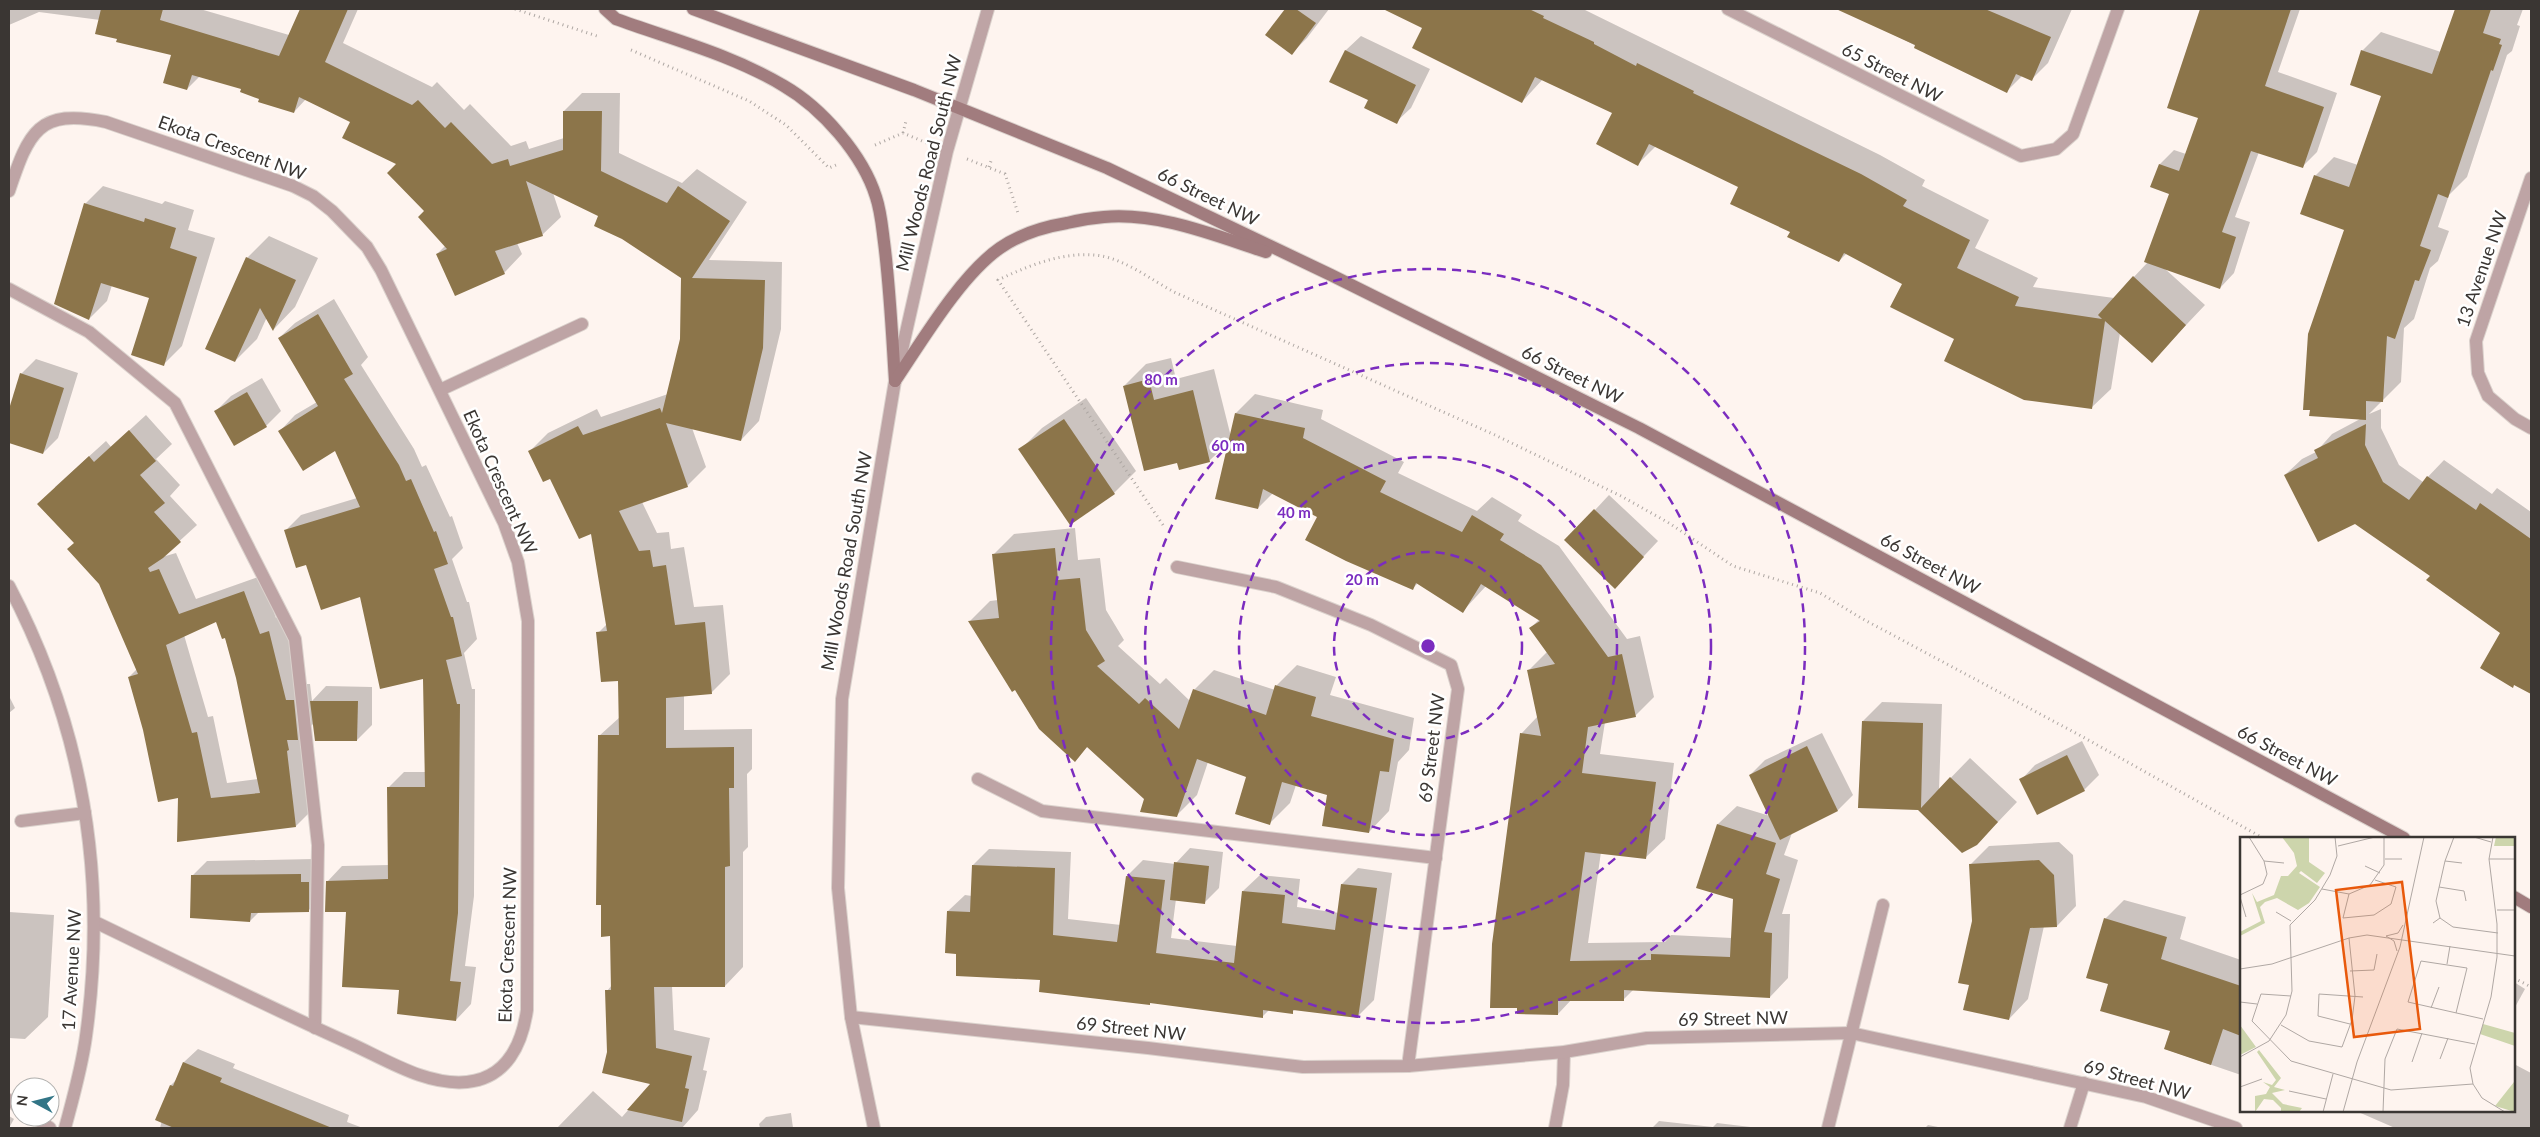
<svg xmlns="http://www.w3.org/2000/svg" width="2540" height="1137" viewBox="0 0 2540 1137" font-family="Lato,sans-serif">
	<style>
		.shadow { fill: #0003; fill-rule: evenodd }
		.building { fill: #8c754a; fill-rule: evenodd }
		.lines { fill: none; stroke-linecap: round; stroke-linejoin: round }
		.service-casing { stroke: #dbd2cd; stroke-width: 14 }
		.minor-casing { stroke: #dbd2cd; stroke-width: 14 }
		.tertiary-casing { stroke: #dbd2cd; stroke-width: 14 }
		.secondary-casing { stroke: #dbd2cd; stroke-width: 14 }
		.path { stroke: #aea7a3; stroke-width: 3; stroke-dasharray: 1 4; stroke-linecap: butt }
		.service { stroke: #bea4a5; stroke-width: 12 }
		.minor { stroke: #bea4a5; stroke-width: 12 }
		.tertiary { stroke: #bea4a5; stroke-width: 12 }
		.secondary { stroke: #a17c7e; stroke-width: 12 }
		.ring { fill: none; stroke: #7b2cbf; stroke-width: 2.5; stroke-dasharray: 9 6 }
		.labels { text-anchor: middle; stroke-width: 5; stroke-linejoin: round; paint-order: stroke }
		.street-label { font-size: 18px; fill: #3a3633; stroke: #fff }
		.inset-road { fill: none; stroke: #b0a8a4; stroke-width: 1 }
		.view { fill: #e8590c; fill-opacity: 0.15; stroke: #e8590c; stroke-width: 2.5 }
		.inset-edge { fill: none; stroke: #3a3633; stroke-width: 2.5 }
		.centre { fill: #7b2cbf; stroke: #fff; stroke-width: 2.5 }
		.ring-label { font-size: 15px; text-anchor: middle; font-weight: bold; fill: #7b2cbf; stroke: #fff; stroke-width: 5; stroke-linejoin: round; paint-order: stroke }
	</style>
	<rect width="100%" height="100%" fill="#fef4ef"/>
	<!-- shadow -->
	<g class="shadow">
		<path d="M9,9H200L289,35L301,9H358L343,43L432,87L437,82L464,110L470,104L511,146L526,141L529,149L564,138V111L582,93H620L619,153L682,183L697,169L747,202L709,260L782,262L781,329L759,421L741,440L692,428L706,467L687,486L642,502L657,533L669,532L671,549L684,547L694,607L723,605L730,674L711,693L684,695V730L752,729V769L747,774L748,847L743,852V967L725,986H672L674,1030L710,1038L703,1070L707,1071L698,1110L682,1128H557L593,1091L622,1117L652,1083L608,1052L607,991L612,985L611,935L599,736L620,717L619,679L598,633L607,624L592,532L530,451L548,433L597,409L601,417L668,394L681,339L683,277L600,215L553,193L561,217L542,235L517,243L522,254L504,273L437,254L446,245L398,164L352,122L306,99L294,112L243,88L200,76L187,89L172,54L119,38L100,20L39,12L9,25Z"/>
		<path d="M1286,9H1329L1307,38L1292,53L1267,34Z"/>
		<path d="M1386,9H1583L1880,155L1925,180L1922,186L1989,220L1975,248L2038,278L2033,287L2114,298L2148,262L2171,193L2152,186L2160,164L2174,150L2186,154L2200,117L2197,23L2210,9L2236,17L2239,9H2300L2278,72L2337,93L2317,152L2302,167L2259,152L2235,217L2250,222L2234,273L2220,288L2164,268L2205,305L2152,361L2120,333L2111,389L2091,408L1956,339L1904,284L1847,253L1839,261L1791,232L1740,187L1656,146L1638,164L1614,113L1543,79L1522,102L1423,27Z"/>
		<path d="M1850,9H2072L2048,63L2032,79L2023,75L2007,91L1864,20L1866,16Z"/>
		<path d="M2456,9H2523L2517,25L2520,26L2512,51L2507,55L2467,177L2449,195L2438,227L2449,231L2438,261L2430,268L2414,319L2404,328L2401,382L2369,414L2381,409V428L2399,465L2423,482L2444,460L2492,494L2497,488L2531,512V693L2515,684L2502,632L2431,575L2285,475L2302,459L2316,452L2332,434L2362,418L2346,229L2315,176L2334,157L2358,165L2382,95L2362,51L2381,32L2441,52Z"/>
		<path d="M1361,36L1430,69L1411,108L1396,122L1369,100L1331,81L1346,50Z"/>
		<path d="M103,186L162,204L165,201L194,210L188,230L215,238L182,346L164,364L151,297L112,285L107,301L89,319L85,204Z"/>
		<path d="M269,236L318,258L295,307L274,329L267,317L257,339L235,361L247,258Z"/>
		<path d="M334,299L368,357L361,365L414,449L422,467L426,465L450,517L452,516L463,548L452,559L467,602H469L477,639L464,653L472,689H475L474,896L465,966L476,967L471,1004L456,1020L401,989L327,882L342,866L389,865L388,788L404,772H426L424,677L361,595L307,563L286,530L301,515L357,498L335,449L280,431L295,415L317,402L279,338L295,323Z"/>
		<path d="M1171,358L1176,379L1214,369L1231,437L1236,413L1255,394L1323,410L1321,419L1404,462L1398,473L1477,511L1492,497L1522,515L1518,521L1559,546L1627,639L1640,636L1654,697L1635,716L1605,722L1600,754L1674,763L1665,839L1646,857L1601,852L1588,943L1665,942L1671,935L1732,938L1734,898L1718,824L1737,806L1770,816L1750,775L1765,760L1822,733L1853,795L1838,810L1792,833L1784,855L1798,860L1782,914H1790L1788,978L1770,997L1634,989L1624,999H1572L1558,1014L1521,734L1538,716L1528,671L1548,651L1530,628L1540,619L1486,586L1463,611L1418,583L1413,588L1318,516L1273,493L1258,508L1230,441L1209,461H1178L1124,386L1146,364Z"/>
		<path d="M36,359L78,373L58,438L43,453L9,442L13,418L9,417V413L21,374Z"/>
		<path d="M262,378L281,411L266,426L216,411L231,396Z"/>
		<path d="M1086,398L1136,471L1114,493L1070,523L1020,450L1042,428Z"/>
		<path d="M146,415L172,444L156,459L180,485L170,496L197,525L162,557L176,553L196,599L261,576L276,618L285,616L302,684H310L312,701L326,686L372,687V725L357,740L314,723L304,733L312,810L296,826L179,797L144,729L129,677L137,669L100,583L75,543L55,487L106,441L111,447ZM217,621L225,637L237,678L258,779L227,783L213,716L208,717L184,635Z"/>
		<path d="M1609,495L1658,541L1629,572L1595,510Z"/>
		<path d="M1075,528L1078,560L1100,558L1106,610L1124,640L1118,646L1160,684L1166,678L1190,701L1194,690L1214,670L1275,690L1277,685L1297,665L1336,677L1330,695L1414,718L1409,750L1398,762L1389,811L1369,832L1329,794L1296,785L1290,803L1270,823L1247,776L1208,762L1197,795L1176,816L1145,799L1088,746L1074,760L1016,688L970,621L990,601L998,600L993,555L1014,534Z"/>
		<path d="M9,696L15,708L9,713Z"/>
		<path d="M1882,702L1942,704L1939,790L1970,758L2017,802L1996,824L1919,809L1863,721Z"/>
		<path d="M2082,741L2099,775L2084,790L2021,780L2035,765Z"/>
		<path d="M2059,842L2073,855L2076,906L2057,926H2044L2028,999L2009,1019L1973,921L1970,865L1989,846Z"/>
		<path d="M1190,848L1223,852L1219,888L1204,903L1176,899L1171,938L1237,946L1243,891L1260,875L1300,879L1297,907L1339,913L1342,884L1358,868L1392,873L1374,1000L1358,1016L1296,1009L1292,1012L1269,1010L1263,1016L1152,1002L1149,1004L1042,979L958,952L948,911L965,895L972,896L973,865L989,849L1071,852L1068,919L1121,925L1127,876L1143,860L1175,864Z"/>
		<path d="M315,859L323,896L308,911L259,912L250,921L192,876L207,861Z"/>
		<path d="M2124,900L2186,917L2180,939L2241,960V1075L2165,1049L2172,1030L2109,983L2105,919Z"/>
		<path d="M9,912L54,915L48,1017L25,1039L9,1038Z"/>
		<path d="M2514,982L2525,989L2514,1009Z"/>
		<path d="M198,1049L235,1064L233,1068L349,1115L347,1122L363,1128H160L171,1085L177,1079L184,1062Z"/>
		<path d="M2514,1064L2531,1073V1128H2395L2356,1111H2514Z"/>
		<path d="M791,1113L793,1128H760L759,1124L766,1117Z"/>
		<path d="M9,1116L14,1119L9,1128Z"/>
		<path d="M1659,1121L1713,1127L1717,1123L1759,1128H1652Z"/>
		<path d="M1928,1125L1943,1128H1925Z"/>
	</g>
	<!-- building -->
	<g class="building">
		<path d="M101,9H163L160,20L279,56L300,9H348L325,62L412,105L418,100L445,128L451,122L492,164L508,159L510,166L563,150V111H602L601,171L667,203L678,186L730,221L692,278L765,280L763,348L741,441L666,423L688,487L619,511L639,551L650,550L653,567L666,565L675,625L705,622L712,694L666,698V748L734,747V788H729L730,866L725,867V987H654L656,1048L692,1056L685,1088L689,1089L682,1122L627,1110L650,1084L602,1073L607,1052L605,990H611L610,936L601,937V905H596L598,735H619L618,681L601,682L596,632L607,631L591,534L579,539L550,479L543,482L528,451L578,426L583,435L660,408L662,413L680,339L681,278L622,239L594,226L598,216L526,181L543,236L495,251L505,274L455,296L436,254L447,249L418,217L424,211L387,173L396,164L342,138L350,122L299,97L294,113L258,102L259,99L240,92L241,89L192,75L187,90L163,83L171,55L116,42L117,39L95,34Z"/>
		<path d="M1285,9H1296L1316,23L1292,55L1265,35Z"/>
		<path d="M1383,9H1529L1544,16L1543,18L1594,42V44L1636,66L1637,63L1694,91L1693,93L1861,174L1907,200L1903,206L1970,240L1957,268L2019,297L2015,306L2102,319L2098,315L2133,276L2186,325L2152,363L2105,321L2092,409L2024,400L1944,361L1954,339L1890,307L1902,284L1844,253L1839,262L1787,237L1790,232L1730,204L1738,187L1649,144L1638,166L1596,144L1612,113L1535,77L1522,103L1412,48L1422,28Z"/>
		<path d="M1836,9H1985L2051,37L2032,81L2016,74L2007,93L1914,48L1915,45Z"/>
		<path d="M2200,9H2291L2265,86L2324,107L2303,168L2251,151L2222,232L2236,237L2220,289L2144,262L2169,194L2150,187L2159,164L2179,171L2198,118L2167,108Z"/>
		<path d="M2455,9H2491L2483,33L2501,39L2499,44L2502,45L2493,71L2491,70L2448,198L2438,194L2420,246L2431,250L2419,281L2415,280L2395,339L2387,336L2383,402L2366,401V420L2309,416L2310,410H2303L2308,334L2344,230L2300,214L2314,175L2349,187L2381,96L2350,85L2361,50L2432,74Z"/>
		<path d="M1345,50L1416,85L1397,124L1364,108L1368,100L1329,82Z"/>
		<path d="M84,203L144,222L145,218L176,228L170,248L197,257L164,366L131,355L149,298L101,283L89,320L54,304Z"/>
		<path d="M246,257L296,280L273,331L260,308L235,362L205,349Z"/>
		<path d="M318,314L353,374L344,379L399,465L406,481L411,479L434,532L436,531L448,564L434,569L451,617H453L462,656L446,660L457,704H460L458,913L450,981L461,982L456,1021L397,1014L399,990L342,987L346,912H325L326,881L388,879L387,787H425L423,679L380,689L360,597L321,610L306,565L296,568L284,530L360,507L335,451L303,471L278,431L318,406L278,338Z"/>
		<path d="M20,373L64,388L43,454L9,443V409Z"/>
		<path d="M1149,379L1154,400L1193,390L1210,462L1179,470L1177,463L1144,471L1123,386Z"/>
		<path d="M247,392L267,427L234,446L214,411Z"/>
		<path d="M1235,413L1305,428L1303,438L1386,481L1380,492L1462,532L1472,515L1504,534L1500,540L1541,565L1608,657L1622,654L1636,717L1588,727L1582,773L1656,782L1646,859L1585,852L1570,961L1651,960V954L1730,957L1733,899L1696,888L1717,824L1776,843L1766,874L1780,879L1764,932L1772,933L1770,998L1624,990V1001H1558V1015L1517,1014V1008H1490L1492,944L1520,733L1541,736L1527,670L1555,664L1529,628L1540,621L1481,584L1463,613L1416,583L1413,590L1346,561L1305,540L1317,517L1263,489L1258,509L1215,499Z"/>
		<path d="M1064,419L1115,494L1070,525L1018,449Z"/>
		<path d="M2366,424L2365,445L2383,482L2409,500L2427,476L2476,510L2480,503L2531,539V694L2514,685L2513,688L2480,668L2500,633L2426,580L2430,576L2355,524L2318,542L2284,475L2318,458L2314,450Z"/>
		<path d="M129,430L156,461L140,475L165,503L154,512L181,542L163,558L148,568L150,572L159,569L179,614L244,591L260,634L269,631L286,700H294L298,740H287L289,750L287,751L296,827L177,842L178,798L158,802L143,730L128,677L138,674L99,584L67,549L74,543L37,504L89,456L94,462ZM216,622L222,639L225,638L236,678L260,793L211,798L197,732L192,733L166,645Z"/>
		<path d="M1594,509L1644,557L1615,589L1564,540Z"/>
		<path d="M1055,548L1058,580L1080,578L1086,630L1105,661L1097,666L1139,704L1145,698L1179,729L1193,689L1266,715L1275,685L1316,697L1311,716L1394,739L1389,772L1380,771L1369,833L1322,826L1327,795L1282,782L1270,825L1235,814L1246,777L1197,759L1177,817L1140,812L1144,799L1087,747L1075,762L1039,729L1015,690L1012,692L968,621L999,618L992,554Z"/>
		<path d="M310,701H358L357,741H315Z"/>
		<path d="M1862,721L1923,723L1921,808L1950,777L1998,822L1977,845L1962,853L1918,810L1858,808Z"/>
		<path d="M1807,746L1838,811L1780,840L1749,775Z"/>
		<path d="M2067,755L2085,791L2037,815L2019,779Z"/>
		<path d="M2039,860L2054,875L2057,927L2030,928L2009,1020L1963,1010L1969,985L1958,983L1972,921L1969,864Z"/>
		<path d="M1174,862L1209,866L1205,904L1170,900Z"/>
		<path d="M972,865L1055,868L1053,935L1117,942L1126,876L1165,880L1156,953L1234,963L1242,891L1285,895L1282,923L1335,930L1341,884L1377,888L1358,1018L1293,1010V1014L1263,1010V1018L1150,1003V1005L1039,992L1040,980L956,976V954L945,953L947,911L970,912Z"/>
		<path d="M301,874V882H309V912L251,913L250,922L190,918L191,875Z"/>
		<path d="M2104,918L2167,937L2161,959L2241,986V1036L2223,1029L2211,1065L2164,1049L2170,1031L2100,1011L2108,984L2086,978Z"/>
		<path d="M183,1062L222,1078L220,1082L332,1128H174L155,1120L170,1085L173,1086Z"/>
	</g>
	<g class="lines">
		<defs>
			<g id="service">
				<path d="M9,289L89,332L175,403L295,639L318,845L315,1028"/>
				<path d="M978,779L1042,811L1436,858"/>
				<path d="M9,1100L20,1108"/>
				<path d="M34,1117L50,1128"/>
				<path d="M1555,1128L1563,1085L1564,1052"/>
				<path d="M2070,1128L2084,1083"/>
			</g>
			<g id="minor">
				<path d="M1728,9L2021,156L2056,149L2073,134L2118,9"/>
				<path d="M2531,178L2476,341L2478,373L2488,396L2515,419L2531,428"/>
				<path d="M9,191C29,132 38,108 106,122L293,186L313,196L332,211L367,247L381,270L504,523L518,562L528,621L527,1010C522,1044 507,1078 467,1082C426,1086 385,1059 349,1043C264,1005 180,963 95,922"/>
				<path d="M440,390L582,324"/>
				<path d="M1177,567L1276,587L1371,625L1451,665L1458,689L1408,1066"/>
				<path d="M9,586C83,727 108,878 86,1036C82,1067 73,1098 65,1128"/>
				<path d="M21,821L85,813"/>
				<path d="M851,1017L1148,1048L1303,1067L1408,1066L1564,1052L1647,1038L1851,1033L2146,1097L2236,1128"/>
				<path d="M1828,1128L1883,905"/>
			</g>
			<path id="tertiary" d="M874,1128L851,1017L838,888L842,699L895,381L947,151L988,9"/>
			<g id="secondary">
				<path d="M605,9L616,19C671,39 733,55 784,86C822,108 863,155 876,197C881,212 882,227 884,242C890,288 892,335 895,381"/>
				<path d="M693,9L914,90L1107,168L1331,275L1639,428L2404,838"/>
				<path d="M895,381C922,341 961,275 1000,248C1020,234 1043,227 1067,223C1079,220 1092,218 1104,217C1159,212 1216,236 1266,252"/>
				<path d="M2514,897L2531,907"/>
			</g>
		</defs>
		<!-- service casing -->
		<use href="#service" class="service-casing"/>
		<!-- minor casing -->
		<use href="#minor" class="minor-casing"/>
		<!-- tertiary casing -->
		<use href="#tertiary" class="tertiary-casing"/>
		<!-- secondary casing -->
		<use href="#secondary" class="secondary-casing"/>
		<!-- path -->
		<g class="path">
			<path d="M515,9L600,37"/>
			<path d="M631,50L749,101L786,125L829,168L836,165"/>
			<path d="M903,133L906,121"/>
			<path d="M875,145L903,133L927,143"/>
			<path d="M967,159L1005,174L1018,213"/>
			<path d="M989,167L992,158"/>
			<path d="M1163,525L998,280C1030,265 1066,250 1102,256C1127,261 1152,280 1174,292L1495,435L1621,496L1669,523L1733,566L1820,593L1861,618L2083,737L2263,838"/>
			<path d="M2514,978L2531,987"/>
		</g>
		<!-- service -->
		<use href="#service" class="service"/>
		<!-- minor -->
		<use href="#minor" class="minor"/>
		<!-- tertiary -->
		<use href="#tertiary" class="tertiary"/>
		<!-- secondary -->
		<use href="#secondary" class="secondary"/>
	</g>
	<!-- distance rings -->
	<g class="ring">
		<circle cx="1428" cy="646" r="94"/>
		<circle cx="1428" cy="646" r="189"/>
		<circle cx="1428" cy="646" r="283"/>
		<circle cx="1428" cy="646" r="377"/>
	</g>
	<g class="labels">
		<!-- street labels -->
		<g class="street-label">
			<text transform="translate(1892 73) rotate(27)" y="6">65 Street NW</text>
			<text transform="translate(232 148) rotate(20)" y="6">Ekota Crescent NW</text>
			<text transform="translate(929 163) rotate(-76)" y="6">Mill Woods Road South NW</text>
			<text transform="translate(1208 197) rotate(26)" y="6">66 Street NW</text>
			<text transform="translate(2482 269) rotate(-71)" y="6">13 Avenue NW</text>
			<text transform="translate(1572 375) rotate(26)" y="6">66 Street NW</text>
			<text transform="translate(500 482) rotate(66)" y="6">Ekota Crescent NW</text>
			<text transform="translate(847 561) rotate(-80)" y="6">Mill Woods Road South NW</text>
			<text transform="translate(1930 564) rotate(28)" y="6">66 Street NW</text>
			<text transform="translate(1432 748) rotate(-83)" y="6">69 Street NW</text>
			<text transform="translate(2287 756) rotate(28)" y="6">66 Street NW</text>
			<text transform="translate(508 945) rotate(-88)" y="6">Ekota Crescent NW</text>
			<text transform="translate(72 970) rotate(-87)" y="6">17 Avenue NW</text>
			<text transform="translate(1733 1019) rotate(-1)" y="6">69 Street NW</text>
			<text transform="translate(1131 1029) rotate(6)" y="6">69 Street NW</text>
			<text transform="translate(2137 1080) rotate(15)" y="6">69 Street NW</text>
		</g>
	</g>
	<!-- overview -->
	<g transform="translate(2240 837)">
		<rect width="275" height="275" fill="#fef4ef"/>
		<path d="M42,0H69V25L85,36L77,46L61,34L59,36L80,50L69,66L58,73L37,61L25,65L20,70L25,86L0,99V95L21,84L12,56L17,65L34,58L41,39H48L57,29L54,16ZM256,0H275V9H254ZM243,187L275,196V209L240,197ZM0,188L16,210L0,218ZM19,213L41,241L34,250L45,253L32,256L43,267L62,271L59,275H41V271L33,263L24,262L15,275V259L26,257L30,250L23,245L32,248L36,243L17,215ZM275,240V275L255,269L274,245Z" fill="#cdd5ac"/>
		<path class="inset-road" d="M234,0L251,5M253,0L249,22L257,87V120L251,160L230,231L233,247L242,261L265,275M98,9L135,0M145,22H162M249,22H275M24,24L44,26M205,24L222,26M125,29L140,36M199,50L224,54L226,64M82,52L109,57L130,48L144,28V0M109,57L103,81L134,78L151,67L156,50L135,43M0,58L23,47L27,37L24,24L9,0M0,60L6,80M257,73H275M36,75L51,84M200,81L196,64L205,24L214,0M193,86L200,81L213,90L258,96M146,99L158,96L163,88M146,99L154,104L157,114M207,127L210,109M0,132L32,127L109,101L127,98L275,119M110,134L134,133L137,117M51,159L21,157L12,184L51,224L151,253L233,247M0,165L17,167M191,171L199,150M216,176L227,131L181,124L168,165L243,182M110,187L78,179L79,157L123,160M41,188L69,204L102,210L112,183L115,159L109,101M0,220L29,204L46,178L52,154L50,88L75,63L90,38L97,19L95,0M200,222L208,201M172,225L182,196M0,250L22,242M49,254L86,262M83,275L93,237M103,275L117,225L160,110L184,0M143,275L145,222L157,192L235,207"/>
		<path class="view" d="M162,45L180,192L114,200L96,53Z"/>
		<rect width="275" height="275" class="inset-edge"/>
	</g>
	<circle cx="1428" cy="646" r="8" class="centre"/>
	<g class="ring-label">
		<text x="1161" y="385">80 m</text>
		<text x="1228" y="451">60 m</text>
		<text x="1294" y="518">40 m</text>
		<text x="1362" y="585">20 m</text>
	</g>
	<!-- border -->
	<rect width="2540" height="1137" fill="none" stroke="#3a3633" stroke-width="20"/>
	<!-- north arrow -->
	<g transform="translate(35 1102) rotate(277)"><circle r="24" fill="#ffffff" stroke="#b0afad"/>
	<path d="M0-4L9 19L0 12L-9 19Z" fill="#327586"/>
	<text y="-8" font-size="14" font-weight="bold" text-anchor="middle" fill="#3a3633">N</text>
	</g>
</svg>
